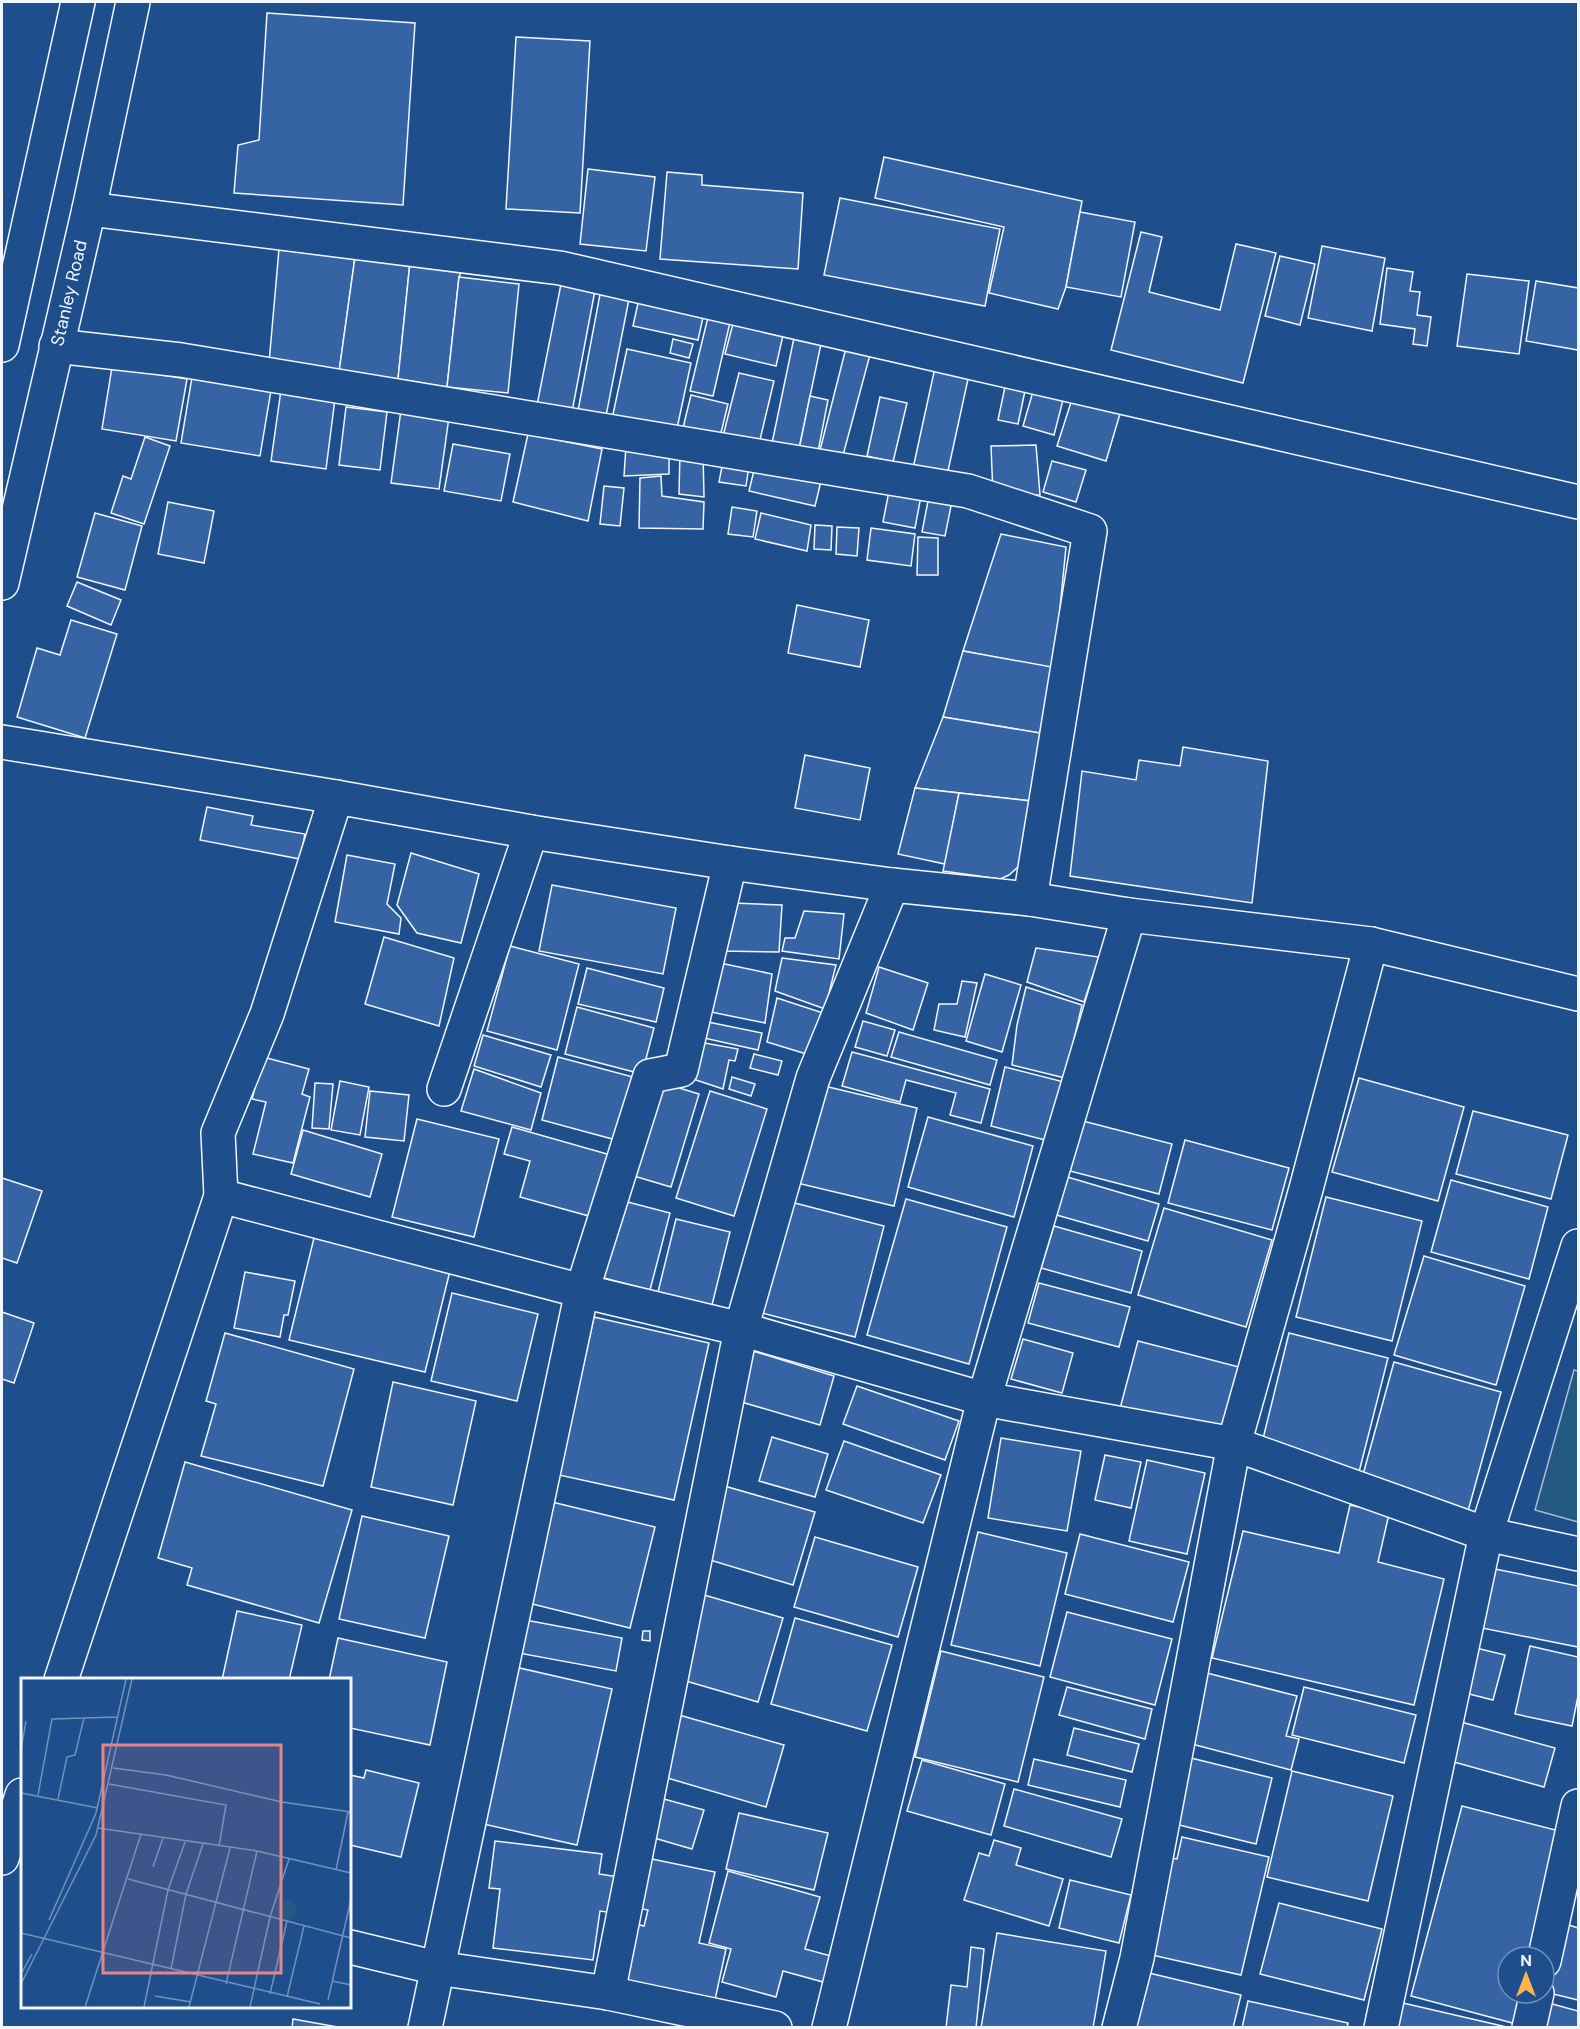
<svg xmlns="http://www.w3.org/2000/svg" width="1580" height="2029" viewBox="0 0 1580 2029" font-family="'DM Sans',sans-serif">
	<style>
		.green { fill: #245a82; stroke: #a8bbd7; stroke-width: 1.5 }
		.building { fill: #3563a3; stroke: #f2f6ff; stroke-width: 1.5 }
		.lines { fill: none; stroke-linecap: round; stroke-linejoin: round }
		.minor-casing { stroke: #f2f6ff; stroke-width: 36 }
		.major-casing { stroke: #f2f6ff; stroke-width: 36 }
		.minor { stroke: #1f4e8c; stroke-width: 33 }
		.major { stroke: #1f4e8c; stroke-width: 33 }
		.labels { text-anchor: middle; stroke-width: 4.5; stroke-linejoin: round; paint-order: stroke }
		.street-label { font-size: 18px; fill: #f2f6ff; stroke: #1f4e8c }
		.inset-road { fill: none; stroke: #7391ba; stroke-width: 1.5 }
		.view { fill: #e38589; fill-opacity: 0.15; stroke: #e38589; stroke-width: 3 }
		.inset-edge { fill: none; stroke: #f2f6ff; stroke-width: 3 }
	</style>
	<rect width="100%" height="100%" fill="#1f4e8c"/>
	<!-- green -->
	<path class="green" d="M1574,1370L1578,1371V1522L1535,1510Z"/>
	<!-- building -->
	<g class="building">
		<path d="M267,13L415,23L403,205L234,193L238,145L259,140Z"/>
		<path d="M516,37L590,41L580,213L506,209Z"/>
		<path d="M884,157L1082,201L1066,287L1058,309L989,293L1004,227L875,198Z"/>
		<path d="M588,169L655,177L646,251L580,244Z"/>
		<path d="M667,172L702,175V185L803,193L798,269L660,259Z"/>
		<path d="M840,198L1000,229L985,306L824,275Z"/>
		<path d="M1080,212L1135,222L1121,297L1066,287Z"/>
		<path d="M1141,232L1162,237L1149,292L1220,310L1236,244L1276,253L1243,383L1111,350Z"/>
		<path d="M1322,246L1385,258L1372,331L1308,318Z"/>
		<path d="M279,249L355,257L339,372L269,363Z"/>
		<path d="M1280,256L1315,264L1300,325L1265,316Z"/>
		<path d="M355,257L410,262L398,379L339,372Z"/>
		<path d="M410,262L463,268L459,277L447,387L398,379Z"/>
		<path d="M1387,268L1413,272L1410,291L1420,292L1417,315L1431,317L1427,346L1413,344L1415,329L1380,324Z"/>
		<path d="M1467,274L1529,281L1519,354L1457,346Z"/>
		<path d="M459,277L519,284L508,393L447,387Z"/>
		<path d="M562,279L596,285L571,417L536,410Z"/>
		<path d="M1536,281L1578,288V350L1526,341Z"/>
		<path d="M601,289L630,294L605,421L577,416Z"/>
		<path d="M640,294L705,308L698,340L633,326Z"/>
		<path d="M709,313L731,318L713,396L690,391Z"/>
		<path d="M734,320L784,331L776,366L725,354Z"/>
		<path d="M795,333L822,339L798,454L771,448Z"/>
		<path d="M673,339L693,344L689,358L670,353Z"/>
		<path d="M847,344L871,351L842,459L819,454Z"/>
		<path d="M627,349L691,363L676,433L612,419Z"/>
		<path d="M936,363L970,370L946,480L912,473Z"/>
		<path d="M112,367L187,379L176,441L102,429Z"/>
		<path d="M739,373L774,381L758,448L722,440Z"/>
		<path d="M192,377L271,390L260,456L181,443Z"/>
		<path d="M1006,382L1026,386L1018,424L998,420Z"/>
		<path d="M282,383L336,391L326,469L271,461Z"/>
		<path d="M1034,388L1064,396L1054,435L1023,426Z"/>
		<path d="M1074,393L1122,407L1106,461L1057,446Z"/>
		<path d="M691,395L728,404L719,441L682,432Z"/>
		<path d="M810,396L828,400L817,457L798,454Z"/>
		<path d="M880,397L907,403L893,462L867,456Z"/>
		<path d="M346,407L387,412L380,470L339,465Z"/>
		<path d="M401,410L449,417L439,489L391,483Z"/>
		<path d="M528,434L602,449L588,521L513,502Z"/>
		<path d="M145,437L170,446L144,524L111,513L123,476L131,479Z"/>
		<path d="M453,444L510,454L501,501L444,491Z"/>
		<path d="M1036,445L1040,495H993L991,446Z"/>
		<path d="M626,446L669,450V474L624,476Z"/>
		<path d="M680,451L703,453L704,497L679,494Z"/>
		<path d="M723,461L749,466L746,486L719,482Z"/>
		<path d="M1052,461L1086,470L1076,502L1043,492Z"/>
		<path d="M755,466L821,481L815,506L749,491Z"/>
		<path d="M661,476L662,496L704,502L703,529L639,528L640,478Z"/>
		<path d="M604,486L624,488L620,526L600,524Z"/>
		<path d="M889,491L921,496L915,528L883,522Z"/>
		<path d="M929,496L952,501L945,536L922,532Z"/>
		<path d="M168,502L214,511L204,563L158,554Z"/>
		<path d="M732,507L757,511L753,537L728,534Z"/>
		<path d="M95,513L142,526L125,590L77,577Z"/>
		<path d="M761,513L811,525L807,551L755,539Z"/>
		<path d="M815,525L832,526L831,550L814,549Z"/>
		<path d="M837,527L859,528L857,556L836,554Z"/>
		<path d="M871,528L915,534L911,566L867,560Z"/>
		<path d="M1001,534L1066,547L1054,668L963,651Z"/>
		<path d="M918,537L938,538V575H917Z"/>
		<path d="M77,582L121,600L111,625L67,606Z"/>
		<path d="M797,605L869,620L860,667L788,653Z"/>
		<path d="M71,620L117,634L85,738L17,717L37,648L60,655Z"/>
		<path d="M963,651L1052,667L1040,733L943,717Z"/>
		<path d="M943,717L1040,733L1031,801L915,788Z"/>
		<path d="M1183,747L1268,761L1252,903L1070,876L1082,771L1136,780L1139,760L1180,766Z"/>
		<path d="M805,755L870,768L860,820L795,808Z"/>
		<path d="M915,788L959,793L945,864L898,854Z"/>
		<path d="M959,793L1031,801L1023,855L1018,867L1009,875L1000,879L943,871Z"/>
		<path d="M207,807L253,816L251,825L305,834L300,859L200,840Z"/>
		<path d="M411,853L479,874L461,943L417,933L397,905Z"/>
		<path d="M347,855L395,864L387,904L401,918L399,934L335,922Z"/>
		<path d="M552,885L676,908L663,974L539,951Z"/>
		<path d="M733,903L782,905L779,952L722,951Z"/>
		<path d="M804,911L844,914L839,959L782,951L785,938H795Z"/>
		<path d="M384,937L454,958L439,1026L365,1004Z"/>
		<path d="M510,946L579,964L557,1050L487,1031Z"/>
		<path d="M1036,948L1099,957L1084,1002L1027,982Z"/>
		<path d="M782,958L836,965L825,1009L775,991Z"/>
		<path d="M720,963L772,974L765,1023L706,1011Z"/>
		<path d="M879,967L928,983L913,1030L866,1013Z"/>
		<path d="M587,968L664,988L656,1022L578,1004Z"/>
		<path d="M985,974L1021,985L1002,1052L966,1041Z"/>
		<path d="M962,981L977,983L965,1037L934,1030L939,1004H957Z"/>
		<path d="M1026,987L1082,1005L1065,1078L1012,1065L1017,1025Z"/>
		<path d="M777,998L823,1013L813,1056L767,1042Z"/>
		<path d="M577,1007L654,1028L642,1074L565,1054Z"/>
		<path d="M863,1021L895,1030L887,1056L855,1047Z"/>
		<path d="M708,1022L762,1033L758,1050L704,1038Z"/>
		<path d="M899,1032L997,1060L990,1085L891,1057Z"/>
		<path d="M483,1035L551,1055L541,1087L474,1066Z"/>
		<path d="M699,1042L738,1049L735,1061L729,1060L723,1089L690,1078Z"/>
		<path d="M852,1052L990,1089L981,1123L950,1115L956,1093L906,1080L900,1102L842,1086Z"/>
		<path d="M754,1054L782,1061L778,1075L750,1068Z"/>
		<path d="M263,1057L309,1069L302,1094L310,1097L293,1163L253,1154L266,1102L252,1099Z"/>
		<path d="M558,1057L633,1077L616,1140L542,1120Z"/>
		<path d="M1005,1067L1064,1082L1049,1141L991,1126Z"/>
		<path d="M474,1069L541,1093L531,1130L461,1111Z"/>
		<path d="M732,1077L755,1084L751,1096L729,1089Z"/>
		<path d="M1359,1078L1464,1107L1438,1201L1332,1172Z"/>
		<path d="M340,1081L369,1087L360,1135L331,1130Z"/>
		<path d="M656,1081L699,1094L671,1187L627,1174Z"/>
		<path d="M315,1083L333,1084L329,1129L312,1128Z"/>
		<path d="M820,1085L917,1108L894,1206L797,1183Z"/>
		<path d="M370,1091L409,1095L404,1141L365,1137Z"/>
		<path d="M710,1091L767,1109L734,1216L676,1198Z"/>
		<path d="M1473,1111L1568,1135L1551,1199L1456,1174Z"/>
		<path d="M928,1117L1033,1146L1014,1217L908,1187Z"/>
		<path d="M417,1119L499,1139L474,1237L392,1217Z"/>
		<path d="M1083,1121L1172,1144L1159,1194L1070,1171Z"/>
		<path d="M512,1127L614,1156L596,1218L520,1197L530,1161L504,1154Z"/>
		<path d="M303,1130L382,1154L370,1197L291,1174Z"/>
		<path d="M1185,1140L1289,1168L1272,1230L1168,1203Z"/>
		<path d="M1064,1176L1159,1204L1148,1241L1053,1214Z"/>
		<path d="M2,1178L42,1191L17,1263L2,1258Z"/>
		<path d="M1451,1180L1548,1207L1529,1279L1431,1252Z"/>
		<path d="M1326,1197L1422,1221L1392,1341L1296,1317Z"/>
		<path d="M906,1199L1007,1227L969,1364L867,1335Z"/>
		<path d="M620,1200L670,1213L650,1290L600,1277Z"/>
		<path d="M787,1201L884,1226L855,1337L758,1312Z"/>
		<path d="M1164,1208L1272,1240L1246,1327L1138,1295Z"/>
		<path d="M676,1219L730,1232L711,1309L657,1296Z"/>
		<path d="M1054,1226L1142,1251L1131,1293L1041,1268Z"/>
		<path d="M314,1238L450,1271L425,1372L289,1340Z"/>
		<path d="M1424,1256L1525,1286L1496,1385L1394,1355Z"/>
		<path d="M245,1272L295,1281L288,1315H284L280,1337L234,1328Z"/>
		<path d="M1039,1283L1130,1307L1119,1347L1028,1323Z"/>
		<path d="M452,1293L538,1314L517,1401L431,1381Z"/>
		<path d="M2,1312L34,1323L14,1383L2,1379Z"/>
		<path d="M594,1317L709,1343L674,1500L559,1475Z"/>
		<path d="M225,1333L354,1369L323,1486L201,1456L216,1404L206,1401Z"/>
		<path d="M1289,1333L1388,1358L1357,1480L1259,1455Z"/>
		<path d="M1023,1339L1073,1353L1062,1393L1011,1379Z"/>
		<path d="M1138,1341L1239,1367L1219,1442L1118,1416Z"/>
		<path d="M753,1351L834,1376L820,1425L738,1401Z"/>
		<path d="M1394,1362L1501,1392L1468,1511L1361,1482Z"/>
		<path d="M393,1382L476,1401L453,1505L371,1487Z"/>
		<path d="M857,1386L959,1421L945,1460L843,1424Z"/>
		<path d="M772,1437L828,1454L815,1497L759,1481Z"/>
		<path d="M1001,1438L1081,1451L1067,1531L988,1518Z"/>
		<path d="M844,1441L941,1475L923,1523L826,1490Z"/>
		<path d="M1105,1455L1141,1462L1131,1508L1095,1500Z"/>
		<path d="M1147,1460L1205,1473L1187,1554L1129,1541Z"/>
		<path d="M185,1462L352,1510L319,1623L187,1585L192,1568L158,1558Z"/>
		<path d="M721,1485L815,1512L793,1585L700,1557Z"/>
		<path d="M552,1502L655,1527L630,1628L528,1603Z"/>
		<path d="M1350,1505L1389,1514L1378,1562L1444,1579L1414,1705L1212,1658L1243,1531L1339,1553Z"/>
		<path d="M362,1516L449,1536L425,1638L339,1619Z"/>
		<path d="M978,1532L1067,1553L1040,1666L951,1645Z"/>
		<path d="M1080,1534L1189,1562L1173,1622L1065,1594Z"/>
		<path d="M815,1537L918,1567L898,1637L794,1607Z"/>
		<path d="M1495,1569L1578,1586V1647L1482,1628Z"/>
		<path d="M687,1590L783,1618L758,1702L662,1674Z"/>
		<path d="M237,1611L302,1625L289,1680H222Z"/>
		<path d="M1067,1612L1172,1639L1155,1705L1050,1677Z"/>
		<path d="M795,1618L892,1645L867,1731L771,1704Z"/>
		<path d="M520,1619L622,1638L616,1671L513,1652Z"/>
		<path d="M643,1631H650V1641L642,1640Z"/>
		<path d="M338,1638L447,1662L430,1745L350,1728V1680H329Z"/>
		<path d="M1530,1646L1578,1657V1696L1572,1726L1515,1714Z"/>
		<path d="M1472,1647L1505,1655L1493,1700L1461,1692Z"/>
		<path d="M941,1651L1044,1677L1018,1782L915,1757Z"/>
		<path d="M502,1664L612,1689L577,1845L466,1820Z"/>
		<path d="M1203,1672L1297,1696L1286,1736L1299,1739L1291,1770L1184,1742Z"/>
		<path d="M1067,1687L1152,1709L1145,1739L1059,1715Z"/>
		<path d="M1304,1687L1416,1715L1404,1763L1292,1735Z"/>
		<path d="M665,1711L784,1745L766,1807L647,1772Z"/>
		<path d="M1454,1720L1555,1748L1544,1787L1443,1759Z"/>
		<path d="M1074,1728L1139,1744L1132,1772L1067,1755Z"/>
		<path d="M1187,1757L1272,1778L1256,1844L1171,1823Z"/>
		<path d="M1034,1759L1126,1780L1120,1807L1028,1785Z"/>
		<path d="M922,1760L1005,1784L991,1835L907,1811Z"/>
		<path d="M366,1770L419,1783L401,1857L350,1845V1775L364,1778Z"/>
		<path d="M1292,1771L1393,1796L1368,1901L1267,1877Z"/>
		<path d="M1014,1789L1122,1819L1111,1857L1004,1826Z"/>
		<path d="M642,1793L704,1810L692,1849L630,1831Z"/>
		<path d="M1462,1806L1571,1834L1538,1957H1508V1993H1528L1520,2025L1411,1996Z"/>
		<path d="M739,1813L828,1833L814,1890L726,1869Z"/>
		<path d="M1182,1837L1269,1857L1241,1975L1143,1953L1165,1857L1177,1859Z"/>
		<path d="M994,1840L1021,1848L1016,1865L1063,1879L1049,1926L964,1900L979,1853L989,1856Z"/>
		<path d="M495,1841L602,1854L599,1874L618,1877L614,1913L600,1911L593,1960L493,1948L500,1889L489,1888Z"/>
		<path d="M647,1858L715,1872L699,1943L726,1949L713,2009L618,1988L632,1923L644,1926L648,1910L636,1908Z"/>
		<path d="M728,1871L820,1897L805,1949L831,1956L823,1982L783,1971L776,1997L722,1982L731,1949L709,1943Z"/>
		<path d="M1070,1880L1131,1895L1119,1943L1059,1928Z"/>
		<path d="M1279,1903L1382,1929L1364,2000L1260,1974Z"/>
		<path d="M1566,1924L1578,1928V2000L1549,1993Z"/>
		<path d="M997,1933L1106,1951L1093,2028H981Z"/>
		<path d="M971,1947L984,1949L976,2028H946L951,1985L967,1987Z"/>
		<path d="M1149,1973L1241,1995L1233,2028H1136Z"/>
		<path d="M1248,2001L1348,2023L1347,2028H1242Z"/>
		<path d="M1545,2002L1578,2011V2028H1538Z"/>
		<path d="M1403,2003L1511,2028H1398Z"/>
		<path d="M293,2019L343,2028H292Z"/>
	</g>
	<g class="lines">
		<defs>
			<g id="minor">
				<path d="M89,209L560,268L1578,502"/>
				<path d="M56,346L181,360L968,491L1090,531L1030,899"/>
				<path d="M2,742L336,797L531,832L730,863L892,885L1030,899L1129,915L1371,944L1578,994"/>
				<path d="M444,1089L531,832"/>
				<path d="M221,1196L582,1291L741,1329L984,1399L1234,1444L1486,1534L1578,1554"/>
				<path d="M61,1680L221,1196L218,1133L267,1014L336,797"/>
				<path d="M2,1858L22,1795"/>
				<path d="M350,1947L437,1968L608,1993L775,2028"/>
				<path d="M1544,1961L1578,1806"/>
				<path d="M608,1993L741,1329L813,1078L892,885"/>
				<path d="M425,2028L582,1291L650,1076L681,1070L730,863"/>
				<path d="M829,2028L984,1399L1129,915"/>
				<path d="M1119,2028L1137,1958L1234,1444L1306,1189L1371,944"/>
				<path d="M1381,2028L1486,1534L1578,1246"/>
				<path d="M1529,2028L1537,1993"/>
			</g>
			<g id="major">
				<path d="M2,345L78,2"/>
				<path d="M2,583L89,209L133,2"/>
			</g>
		</defs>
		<!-- minor casing -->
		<use href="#minor" class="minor-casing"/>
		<!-- major casing -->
		<use href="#major" class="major-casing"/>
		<!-- minor -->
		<use href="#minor" class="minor"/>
		<!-- major -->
		<use href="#major" class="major"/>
	</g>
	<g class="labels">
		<!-- street labels -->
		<g class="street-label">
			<text transform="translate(69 293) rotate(-77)" y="6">Stanley Road</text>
		</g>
	</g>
	<!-- overview -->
	<g transform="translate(21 1678)">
		<rect width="330" height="330" fill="#1f4e8c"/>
		<path d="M256 232a10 10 0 1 1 20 0a10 10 0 1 1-20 0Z" fill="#245a82"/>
		<path class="inset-road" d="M0,71L5,43M92,90L145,97L261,124L330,134M88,106L205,127L198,168M0,115L77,130M17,117L31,41L63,40M37,121L46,79L54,77L63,40L97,39M77,150L236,173L330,195M132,189L142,160M315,192L327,134M107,201L330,260M28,242L75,135L105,1M0,255L299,326M150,291L165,216L182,166M0,296L11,276M311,303L330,307M0,306L75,157L111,1M205,306L236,173M249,316L266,243M134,318L170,324M266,319L283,248M307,322L330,221M64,329L120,156M123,329L147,212L164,164M168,329L209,170M229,329L249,239L268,181"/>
		<path class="view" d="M82,67H260V295H82Z"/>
		<rect width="330" height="330" class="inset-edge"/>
	</g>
	<!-- border -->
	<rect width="1580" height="2029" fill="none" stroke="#f2f6ff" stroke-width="6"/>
	<!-- north arrow -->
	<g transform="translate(1526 1975)"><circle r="28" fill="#1f4e8c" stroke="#7391ba" stroke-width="1.5"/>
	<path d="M0-4.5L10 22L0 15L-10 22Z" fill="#ffb74d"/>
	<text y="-9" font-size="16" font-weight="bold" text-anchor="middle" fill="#f2f6ff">N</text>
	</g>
</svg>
